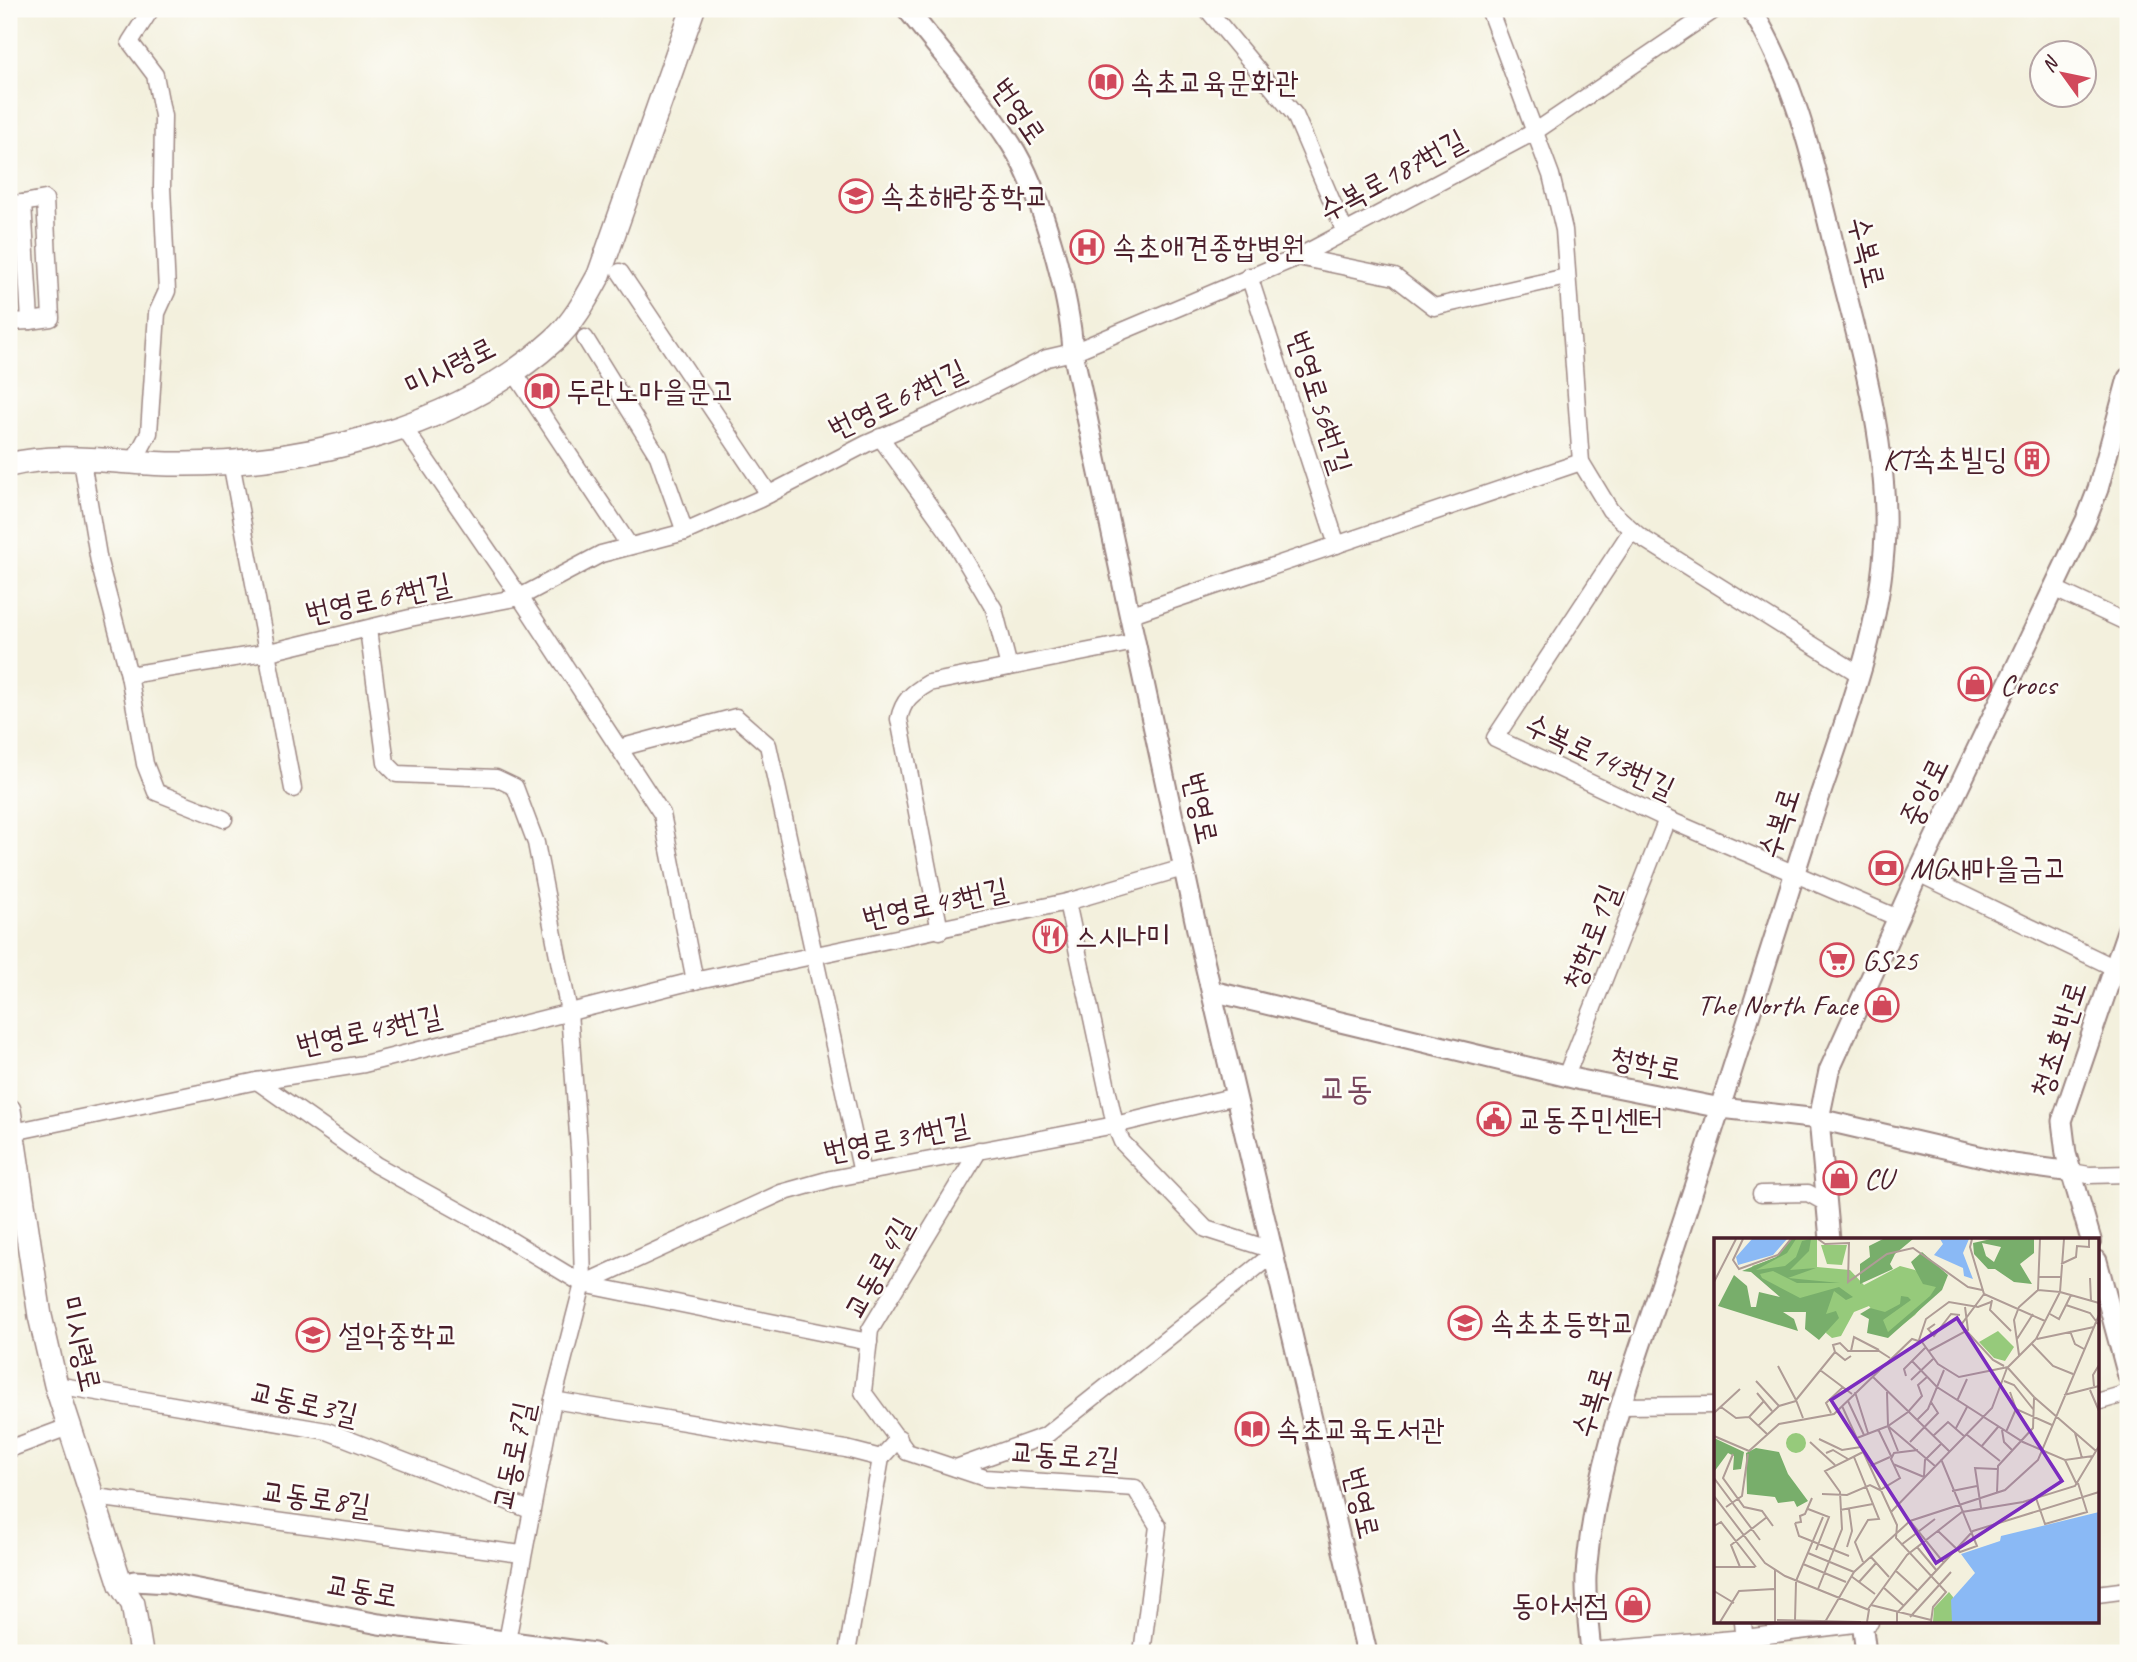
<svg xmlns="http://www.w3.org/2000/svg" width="2137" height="1662" viewBox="0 0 2137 1662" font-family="Caveat,'Poor Story',sans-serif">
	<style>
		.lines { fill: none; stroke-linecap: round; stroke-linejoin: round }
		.minor-casing { stroke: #9e8884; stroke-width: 19 }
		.tertiary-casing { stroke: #9e8884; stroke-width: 23 }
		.secondary-casing { stroke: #9e8884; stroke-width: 26 }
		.minor { stroke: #fff; stroke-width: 16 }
		.tertiary { stroke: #fff; stroke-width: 19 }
		.secondary { stroke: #fff; stroke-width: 23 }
		.labels { text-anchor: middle; stroke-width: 5; stroke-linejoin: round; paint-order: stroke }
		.poi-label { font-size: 30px; fill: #4a1f2b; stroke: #fdfcf7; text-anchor: start }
		.street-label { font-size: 30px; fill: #4a1f2b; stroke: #fdfcf7 }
		.quarter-label { font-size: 33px; fill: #78475e; stroke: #fdfcf7 }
		.inset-road { fill: none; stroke: #af9c96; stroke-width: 2 }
		.view { fill: #7b2cbf; fill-opacity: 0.15; stroke: #7b2cbf; stroke-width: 3.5 }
		.inset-edge { fill: none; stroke: #4a1f2b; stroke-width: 3.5 }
	</style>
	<rect width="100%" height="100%" fill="#fdfcf7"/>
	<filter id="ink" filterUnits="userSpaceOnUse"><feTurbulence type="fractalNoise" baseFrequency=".0143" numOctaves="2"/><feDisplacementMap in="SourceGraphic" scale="14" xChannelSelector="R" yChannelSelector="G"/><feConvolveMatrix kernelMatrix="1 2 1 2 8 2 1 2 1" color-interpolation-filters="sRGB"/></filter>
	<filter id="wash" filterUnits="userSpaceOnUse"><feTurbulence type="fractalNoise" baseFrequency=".00686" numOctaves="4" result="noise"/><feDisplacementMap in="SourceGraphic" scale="28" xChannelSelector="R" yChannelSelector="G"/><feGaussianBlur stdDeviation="1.57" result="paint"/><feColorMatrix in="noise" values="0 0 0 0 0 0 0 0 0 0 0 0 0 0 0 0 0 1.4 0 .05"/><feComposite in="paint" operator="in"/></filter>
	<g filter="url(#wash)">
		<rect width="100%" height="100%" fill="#f3f0dd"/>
	</g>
	<g filter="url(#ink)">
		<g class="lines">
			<defs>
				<g id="minor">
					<path d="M1207,9L1295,115L1345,232"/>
					<path d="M1489,9L1551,175L1564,230L1581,462L1610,510L1639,536L1859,674"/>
					<path d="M23,203L45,199L51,318L30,321"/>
					<path d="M9,204L23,203L30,321L9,322"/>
					<path d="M1298,257L1395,277L1434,307L1566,277"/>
					<path d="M620,272L769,494"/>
					<path d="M1249,276L1337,545"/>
					<path d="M585,338L658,456L685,532"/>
					<path d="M514,372L629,545"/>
					<path d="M402,425L520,597L662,814L695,981"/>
					<path d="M880,437L949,533L994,609L1009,667"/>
					<path d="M82,461L99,562L129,675L145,764L156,792L224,819"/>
					<path d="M231,462L293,789"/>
					<path d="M133,463L149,433L157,313L167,291L162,187L163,116L155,75L130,42L151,9"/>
					<path d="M1632,530L1495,738L1667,819L1898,918"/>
					<path d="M2055,589L2128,623"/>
					<path d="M1129,615L1581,462"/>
					<path d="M368,629L386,763L397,774L496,778L515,787L536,843L569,1012L580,1162L583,1284L553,1400L507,1641"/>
					<path d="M129,675L265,653L410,618L520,597L601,554L685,532L760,499L866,444L948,408L1047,358L1073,352L1298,257L1536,131L1716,9"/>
					<path d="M619,748L736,717L768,745L862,1173"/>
					<path d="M1918,873L2113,967"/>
					<path d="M1067,902L1115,1125L1122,1142L1206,1229L1272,1250"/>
					<path d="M940,931L899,719C903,700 912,693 929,683L1135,642"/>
					<path d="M1566,1076L1667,819"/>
					<path d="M257,1081L376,1165L492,1229L583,1284L869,1342"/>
					<path d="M13,1132L257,1081L364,1064L689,982L1067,902L1183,868"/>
					<path d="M979,1150L870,1330L863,1392L907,1452L985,1478L1135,1488L1158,1526L1142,1653"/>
					<path d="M2072,1172L2089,1175L2128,1174"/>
					<path d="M1761,1194L1808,1193L1826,1203"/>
					<path d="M583,1284L781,1193L831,1179L1115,1125L1236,1096"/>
					<path d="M56,1385L327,1431L530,1510"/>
					<path d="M553,1400L846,1449L881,1458L899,1438"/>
					<path d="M2097,1402L2128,1393"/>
					<path d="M1621,1406L1715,1405"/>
					<path d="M9,1449L68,1427"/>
					<path d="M956,1468L1045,1436L1273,1254"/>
					<path d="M103,1498L521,1554"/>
					<path d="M2097,1594L2128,1590"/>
					<path d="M1743,1622L1746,1653"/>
					<path d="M1591,1651L1745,1638L1870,1622"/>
					<path d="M847,1653L881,1458"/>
				</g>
				<g id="tertiary">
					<path d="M907,9C941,53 981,97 1011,144C1041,190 1070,297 1073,352L1199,939L1367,1653"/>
					<path d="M1212,991L1581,1080L1721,1108L1819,1119L2013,1164L2072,1172"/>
					<path d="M1830,1240L1819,1119L1829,1071L1918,873L2086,520L2098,489L2128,378"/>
					<path d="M2091,1240L2066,1154L2062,1121L2128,928"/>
					<path d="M2097,1261L2128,1376"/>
					<path d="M121,1585L134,1581L168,1583L379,1624L594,1653"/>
					<path d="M1862,1622L1866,1653"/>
					<path d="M1591,1653C1589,1628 1585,1601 1586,1576C1594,1461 1639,1353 1675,1245C1721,1107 1765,967 1809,828C1842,727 1888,620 1885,512C1883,421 1855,329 1833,242C1813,161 1796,81 1751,9"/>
				</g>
				<g id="secondary">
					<path d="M9,465C64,451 127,465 184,464C309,464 459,426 554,340C574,322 586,299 599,275L693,9"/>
					<path d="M9,1110L40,1316L56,1385L121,1585L133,1604L141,1653"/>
				</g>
			</defs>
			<!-- minor casing -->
			<use href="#minor" class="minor-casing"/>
			<!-- tertiary casing -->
			<use href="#tertiary" class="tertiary-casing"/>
			<!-- secondary casing -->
			<use href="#secondary" class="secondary-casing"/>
			<!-- minor -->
			<use href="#minor" class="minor"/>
			<!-- tertiary -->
			<use href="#tertiary" class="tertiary"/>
			<!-- secondary -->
			<use href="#secondary" class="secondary"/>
		</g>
	</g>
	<!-- icons -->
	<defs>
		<symbol id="library-ring" viewBox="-11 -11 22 22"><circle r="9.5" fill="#fdfcf7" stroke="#d1495b" stroke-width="1.5"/><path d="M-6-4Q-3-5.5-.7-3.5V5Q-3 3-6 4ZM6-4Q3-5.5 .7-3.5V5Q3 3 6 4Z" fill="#d1495b"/></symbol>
		<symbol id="school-ring" viewBox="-11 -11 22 22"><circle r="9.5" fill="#fdfcf7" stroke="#d1495b" stroke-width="1.5"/><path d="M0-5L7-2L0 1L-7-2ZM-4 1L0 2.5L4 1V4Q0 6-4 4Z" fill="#d1495b"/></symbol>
		<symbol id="hospital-ring" viewBox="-11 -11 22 22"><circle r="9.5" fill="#fdfcf7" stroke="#d1495b" stroke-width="1.5"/><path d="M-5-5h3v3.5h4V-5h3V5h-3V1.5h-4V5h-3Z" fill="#d1495b"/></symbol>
		<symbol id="building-ring" viewBox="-11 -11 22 22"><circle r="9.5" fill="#fdfcf7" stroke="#d1495b" stroke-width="1.5"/><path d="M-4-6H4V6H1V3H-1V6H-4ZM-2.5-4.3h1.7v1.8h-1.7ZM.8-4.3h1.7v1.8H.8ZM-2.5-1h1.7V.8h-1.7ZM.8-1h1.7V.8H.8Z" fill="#d1495b"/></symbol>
		<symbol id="shop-ring" viewBox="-11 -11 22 22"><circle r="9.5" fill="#fdfcf7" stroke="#d1495b" stroke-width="1.5"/><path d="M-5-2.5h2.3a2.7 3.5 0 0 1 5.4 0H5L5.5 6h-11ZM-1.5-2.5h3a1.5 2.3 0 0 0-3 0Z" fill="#d1495b"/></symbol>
		<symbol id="bank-ring" viewBox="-11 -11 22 22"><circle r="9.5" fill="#fdfcf7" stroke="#d1495b" stroke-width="1.5"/><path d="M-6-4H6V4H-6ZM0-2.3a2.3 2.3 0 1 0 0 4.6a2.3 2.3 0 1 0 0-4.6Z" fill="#d1495b"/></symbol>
		<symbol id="restaurant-ring" viewBox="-11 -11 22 22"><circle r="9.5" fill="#fdfcf7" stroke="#d1495b" stroke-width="1.5"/><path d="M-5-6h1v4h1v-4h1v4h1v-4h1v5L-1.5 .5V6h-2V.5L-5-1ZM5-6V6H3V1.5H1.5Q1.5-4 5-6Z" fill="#d1495b"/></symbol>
		<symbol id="supermarket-ring" viewBox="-11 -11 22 22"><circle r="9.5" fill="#fdfcf7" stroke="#d1495b" stroke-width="1.5"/><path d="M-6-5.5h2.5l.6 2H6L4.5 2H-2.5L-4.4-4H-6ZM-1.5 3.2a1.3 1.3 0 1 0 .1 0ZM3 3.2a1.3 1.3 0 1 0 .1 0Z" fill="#d1495b"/></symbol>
		<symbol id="civic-ring" viewBox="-11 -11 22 22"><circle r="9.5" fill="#fdfcf7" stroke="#d1495b" stroke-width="1.5"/><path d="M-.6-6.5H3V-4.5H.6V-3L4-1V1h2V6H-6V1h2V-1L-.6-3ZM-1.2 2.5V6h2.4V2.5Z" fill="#d1495b"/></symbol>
	</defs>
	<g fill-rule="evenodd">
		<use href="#library-ring" x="1087" y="63" width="38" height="38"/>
		<use href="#school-ring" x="837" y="177" width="38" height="38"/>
		<use href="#hospital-ring" x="1068" y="228" width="38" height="38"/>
		<use href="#library-ring" x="523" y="372" width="38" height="38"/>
		<use href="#building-ring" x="2013" y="440" width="38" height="38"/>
		<use href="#shop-ring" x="1956" y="665" width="38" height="38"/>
		<use href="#bank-ring" x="1867" y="849" width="38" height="38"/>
		<use href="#restaurant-ring" x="1031" y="917" width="38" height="38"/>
		<use href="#supermarket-ring" x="1818" y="941" width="38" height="38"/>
		<use href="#shop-ring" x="1863" y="986" width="38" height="38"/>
		<use href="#civic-ring" x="1475" y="1100" width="38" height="38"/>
		<use href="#shop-ring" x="1821" y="1159" width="38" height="38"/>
		<use href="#school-ring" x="1446" y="1304" width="38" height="38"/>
		<use href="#school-ring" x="294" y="1316" width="38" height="38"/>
		<use href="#library-ring" x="1233" y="1410" width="38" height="38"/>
		<use href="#shop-ring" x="1614" y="1586" width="38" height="38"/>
	</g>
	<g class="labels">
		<!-- poi labels -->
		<g class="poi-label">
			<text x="1130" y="92">속초교육문화관</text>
			<text x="880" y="206">속초해랑중학교</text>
			<text x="1112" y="257">속초애견종합병원</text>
			<text x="566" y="401">두란노마을문고</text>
			<text x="2008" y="469" text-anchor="end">KT속초빌딩</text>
			<text x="2000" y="694">Crocs</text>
			<text x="1910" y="878">MG새마을금고</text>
			<text x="1074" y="946">스시나미</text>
			<text x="1862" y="970">GS25</text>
			<text x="1857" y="1015" text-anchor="end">The North Face</text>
			<text x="1518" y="1129">교동주민센터</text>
			<text x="1864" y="1188">CU</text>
			<text x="1490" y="1333">속초초등학교</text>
			<text x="338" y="1345">설악중학교</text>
			<text x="1276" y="1439">속초교육도서관</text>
			<text x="1608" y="1615" text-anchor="end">동아서점</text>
		</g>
		<!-- street labels -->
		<g class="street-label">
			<text transform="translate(1019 111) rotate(56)" y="10">번영로</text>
			<text transform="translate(1392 175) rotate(-28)" y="10">수복로187번길</text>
			<text transform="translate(1867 252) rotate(76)" y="10">수복로</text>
			<text transform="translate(450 366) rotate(-26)" y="10">미시령로</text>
			<text transform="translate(897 399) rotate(-25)" y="10">번영로67번길</text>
			<text transform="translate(1320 402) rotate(72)" y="10">번영로56번길</text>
			<text transform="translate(378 598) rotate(-12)" y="10">번영로67번길</text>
			<text transform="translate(1600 756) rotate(25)" y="10">수복로143번길</text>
			<text transform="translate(1924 792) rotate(-64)" y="10">중앙로</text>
			<text transform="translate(1201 808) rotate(78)" y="10">번영로</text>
			<text transform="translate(1779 823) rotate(-72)" y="10">수복로</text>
			<text transform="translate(935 903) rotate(-12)" y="10">번영로43번길</text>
			<text transform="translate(1591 937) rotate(-69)" y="10">청학로1길</text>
			<text transform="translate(369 1030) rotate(-12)" y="10">번영로43번길</text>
			<text transform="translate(2058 1039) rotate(-72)" y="10">청초호반로</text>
			<text transform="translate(1646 1063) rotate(11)" y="10">청학로</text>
			<text transform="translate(896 1138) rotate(-11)" y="10">번영로31번길</text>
			<text transform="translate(878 1268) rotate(-61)" y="10">교동로4길</text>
			<text transform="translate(81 1344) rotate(77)" y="10">미시령로</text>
			<text transform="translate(1592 1402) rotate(-73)" y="10">수복로</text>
			<text transform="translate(304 1403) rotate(13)" y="10">교동로3길</text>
			<text transform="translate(1065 1455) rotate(4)" y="10">교동로2길</text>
			<text transform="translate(513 1456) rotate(-78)" y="10">교동로7길</text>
			<text transform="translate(316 1498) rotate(8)" y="10">교동로8길</text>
			<text transform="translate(1362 1503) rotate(77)" y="10">번영로</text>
			<text transform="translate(362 1590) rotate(10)" y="10">교동로</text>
		</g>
		<!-- quarter labels -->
		<g class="quarter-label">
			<text x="1346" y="1099">교동</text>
		</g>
	</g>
	<!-- overview -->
	<g transform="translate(1714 1238)">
		<rect width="385" height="385" fill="#f3f0dd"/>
		<path d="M80,1H103V29L136,32L150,47L186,28L201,32L224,49L201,77L182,92L174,95L155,68L140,74L127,98L118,100L112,95L114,83L87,62L46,41L38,28L62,20ZM107,7H133L128,27L113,26ZM284,93L300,109L291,123L280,120L265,104ZM72 205a10 10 0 1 1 20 0a10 10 0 1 1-20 0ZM235,354L239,359L238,384H219L220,370Z" fill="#96ca7b"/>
		<path d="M77,1H82L73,15L42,32L71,28L82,19L88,3L97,1L95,13L76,32L102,30L74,40L126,45H83L59,33L46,36L48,40L86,60L125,49L139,59L132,62L120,53L112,76L122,73L125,80L105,102L91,91L92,74H69L80,81L84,93L4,68L20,37L33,48L37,69H42L45,54L66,59L37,34L28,33L62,19ZM169,1H199L181,16L176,26L179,31L146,46V26L156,19L155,8ZM277,1H320V15L306,26L318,46L300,44L281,31H274L260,16L259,5ZM268,5L287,9L280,24L272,18ZM208,14L234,37L228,52L174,100L153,95L155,81L146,76L156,70L171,74L186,66L187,58L194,59L197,62L169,82L174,94L216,58L222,49L209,46L197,24ZM0,200L30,214L27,231L19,232L20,218L14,215L0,234ZM42,210L65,214L74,236L94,263L83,269L80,263L64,265L61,259L33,256L32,215Z" fill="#78ae6b" fill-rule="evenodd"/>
		<path d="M38,1H73L59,17L24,27L22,19ZM226,1H255L249,15L259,41L250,38L249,30L220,17L229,6ZM385,274V384H238L237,362L261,335L247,316L286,303L287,298Z" fill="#8ab9f5"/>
		<path class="inset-road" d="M29,1L19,22L25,31L64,17L77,1M104,1L111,6L135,5L134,44L173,16L199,10L254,49L268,52M258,1L256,9L270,56L331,83M347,26L362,19L363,8L375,9V1M324,39H347M376,40L377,63M0,44L22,1M324,52L346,54L350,1M270,56L247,87L279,122L290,128M278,62L276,72L297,93M352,67L376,75L385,87M336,76L345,81L357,57M221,86L214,91L220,98L237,76L246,77M356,93L361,106L370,111M303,101L319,76M323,101L380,89M205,102L212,81L235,64L264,69L277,64M318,106L339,128L359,136M137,113L140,99L165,112M215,113L254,92L251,69M121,114L119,107L126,105L134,113H165L176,120M305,117L300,82L305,69L324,52L326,1M198,123L223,149L309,204L351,222L379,218M64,128L82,162M294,130L320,159L382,213M106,132L138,156M158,138L235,213M192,138L190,131L212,109M197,142L219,121M42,143L65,168M290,143L300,147L319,171M380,148L379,137L385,127M376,152L385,173M141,154L154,195M173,154L174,188L184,213M296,154L302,171L338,187M43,155L58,173M350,157L385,148M134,163L150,197M243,163L253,141M128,168L183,287L182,300L232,354L219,369L217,384M7,169L22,180L35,179M0,175L26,151M117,175L112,165L129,149M35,179L53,196M35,179L50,163M89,180L82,162L121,114L131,122L137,118M203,182L214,171L230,132M44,188L65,168L82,163M174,188L221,228M242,190L253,169M164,191L178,220M288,192L290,204L299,213M292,194L302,171M361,195L368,220M252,196L286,223M0,198L35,213L65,186L120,176L198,101L208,104L224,126L245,139L294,129L322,101L346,54L385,65M219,198L234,184L250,198M143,200L174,188L194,174L208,158L204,147L213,139M105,201L128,212L147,209M96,204L121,227M196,204L224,175L217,164M267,209L284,189M112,215L119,212L134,221M19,216L9,240L30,269L48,273L59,288M140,219L165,281L154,282L141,304L149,324M351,222L363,247M179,226L210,239M156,228L176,219M210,238L211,222L227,206M0,240L46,302M238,253L263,248M283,255L284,228L319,190L320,160M108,256L133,257L156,247L166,252L186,240L177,221L180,215L204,212M0,258L51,325L71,338L155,372L153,384M322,260L331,286L373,274L364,245M12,269L28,258L34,216M267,270L261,230L283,231M94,271L115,279L102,312M126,272L159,266M177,274L278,170L293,130M196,283L230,325M81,285L85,298L135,318M81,285L87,284L86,278L91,276L98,260M0,288L7,284L42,329M224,293L246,314L263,308L227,221M187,307L221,281M133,309L138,293L135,271M203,309L223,333M94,315L140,334M156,318L175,339M89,326L132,344M0,329H41M26,329L17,307L53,279M182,333L204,353M137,338L161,356M82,343L109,279M145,344L162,325M169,349L190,368M104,351L128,291L126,254L111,233L149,214M0,353L20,365M157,367L217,382M154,371L193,317L248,274L309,264L361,248L385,208M196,379L237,334M63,382L147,384M81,382L82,344M6,384L25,353L60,351M61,384V332M111,384L140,334L196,283L291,252L324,222L385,77M183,384V375L259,293L385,254"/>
		<path class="view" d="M243,80L348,243L222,325L117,162Z"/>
		<rect width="385" height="385" class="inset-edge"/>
	</g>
	<!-- margin -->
	<rect width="2137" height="1662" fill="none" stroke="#fdfcf7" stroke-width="35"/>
	<!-- north arrow -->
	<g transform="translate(2063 74) rotate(303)"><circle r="33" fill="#fdfcf7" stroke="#b5a4a5" stroke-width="2"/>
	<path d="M0-5L12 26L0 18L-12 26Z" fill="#d1495b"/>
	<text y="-10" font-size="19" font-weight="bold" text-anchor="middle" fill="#4a1f2b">N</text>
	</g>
</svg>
